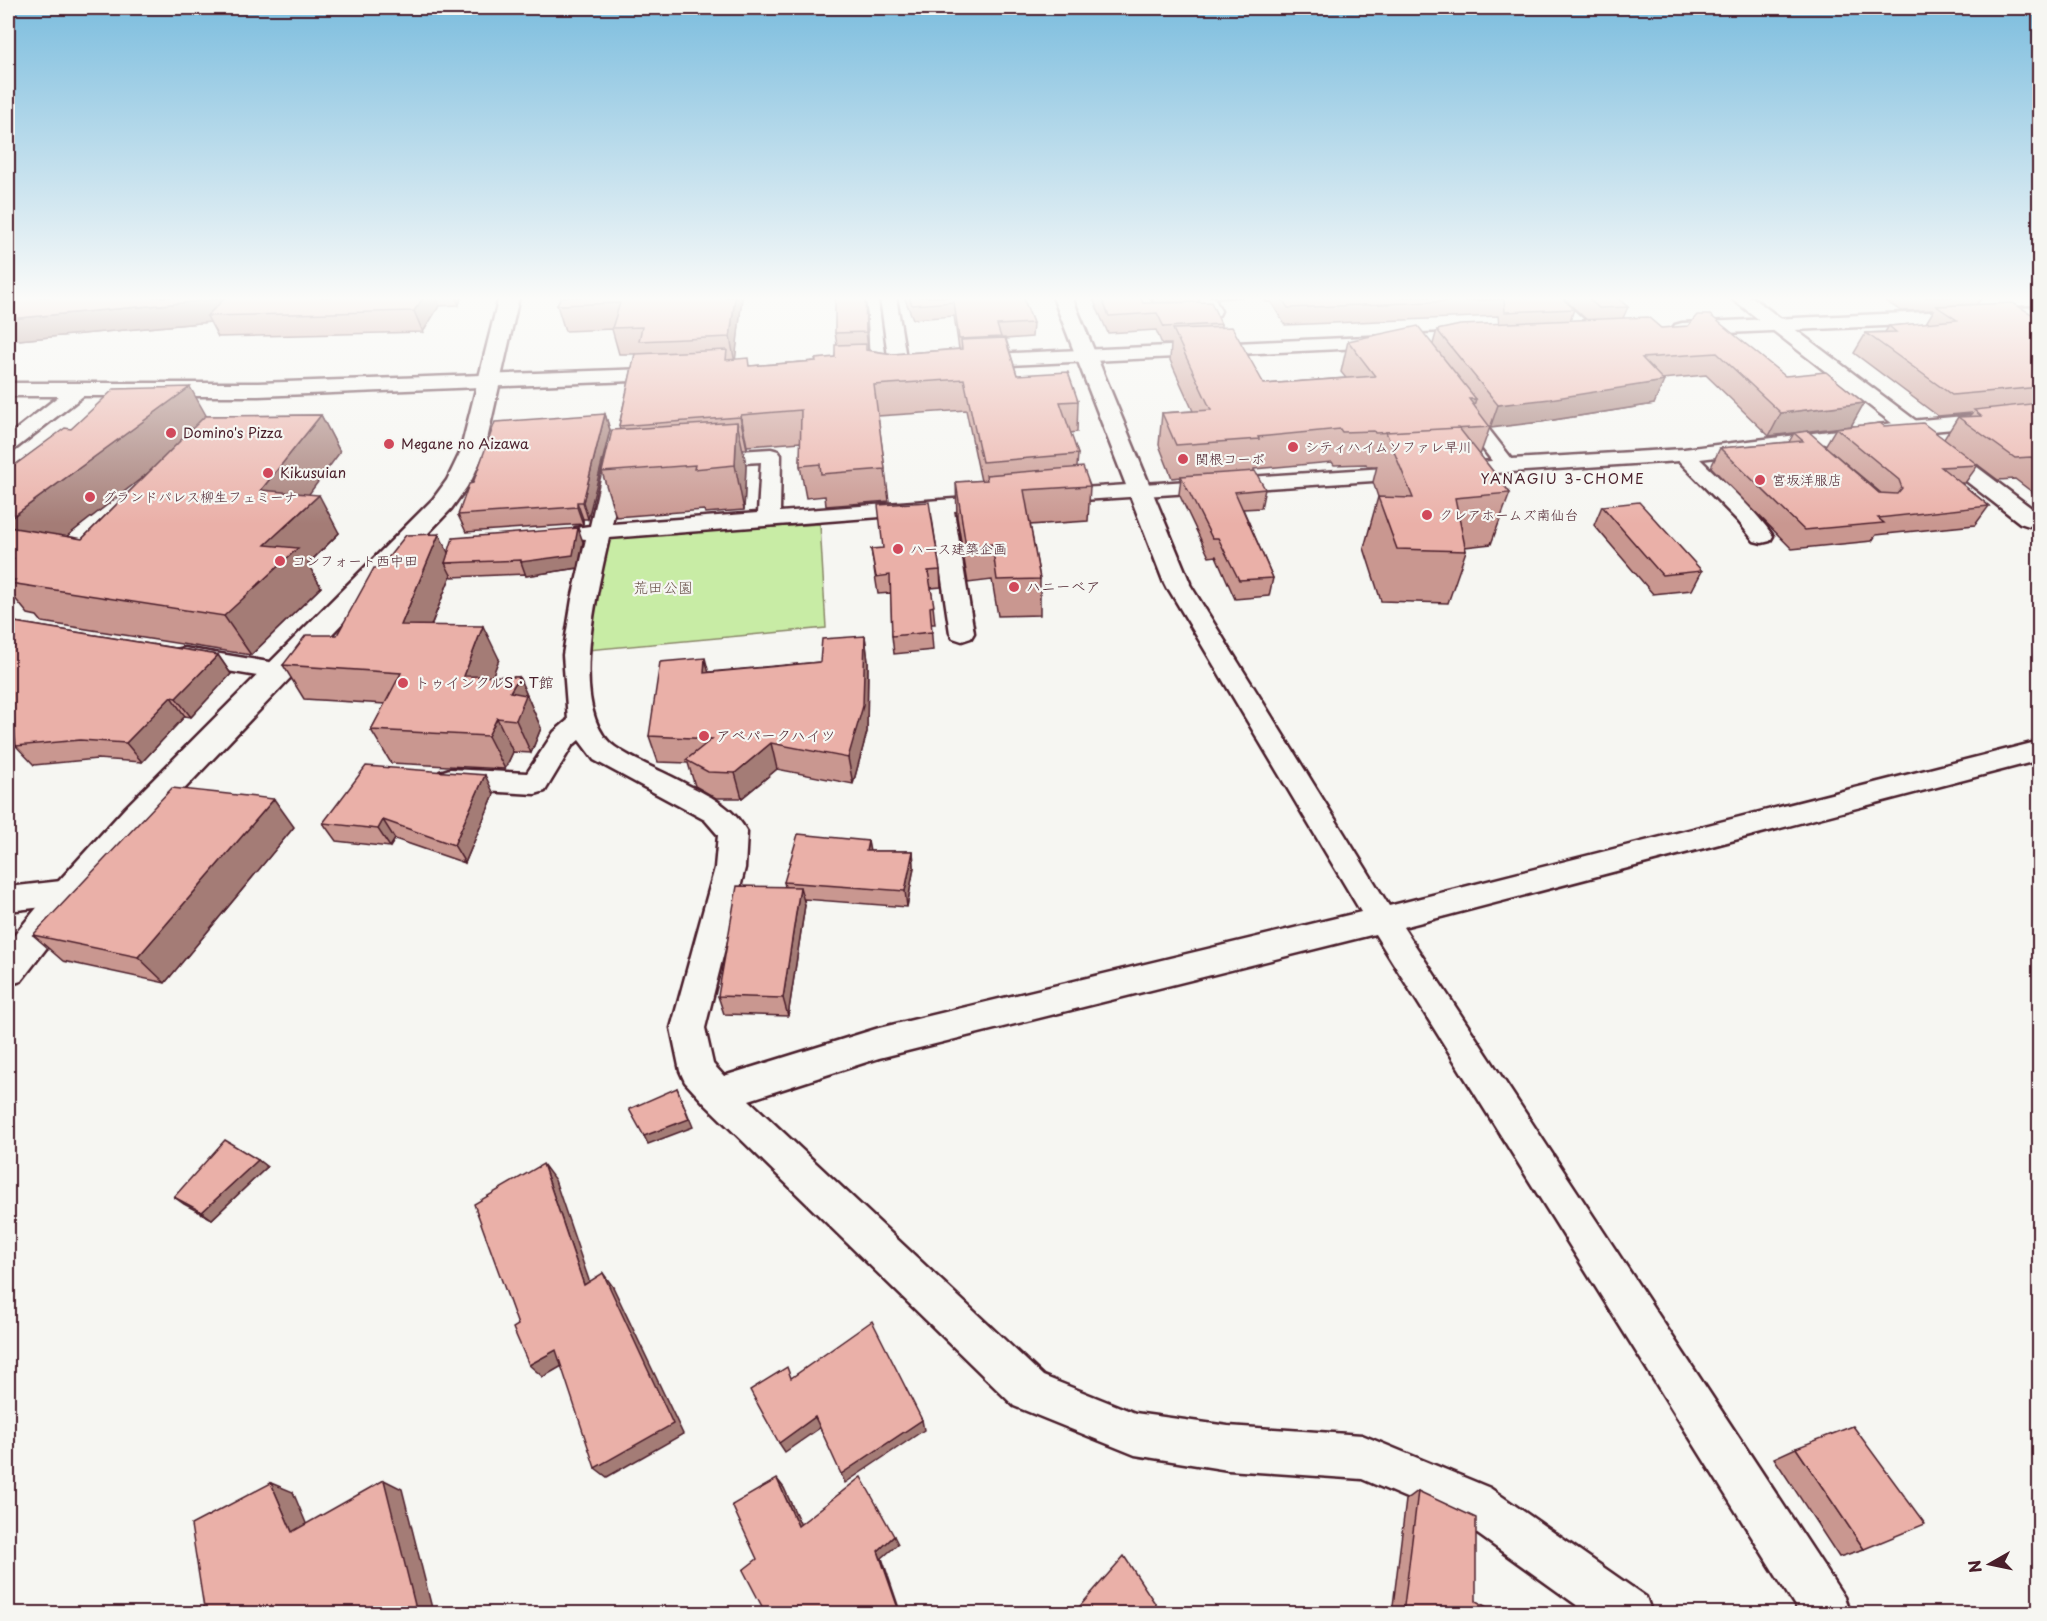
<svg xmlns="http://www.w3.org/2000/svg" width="2047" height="1621" viewBox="0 0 2047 1621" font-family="'Playpen Sans','Klee One',sans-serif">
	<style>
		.green { fill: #c8eca5; stroke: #898668; stroke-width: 1.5 }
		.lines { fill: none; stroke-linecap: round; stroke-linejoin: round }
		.minor-casing { stroke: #4a1f2b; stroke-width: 5 }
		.tertiary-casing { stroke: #4a1f2b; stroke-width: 5 }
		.secondary-casing { stroke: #4a1f2b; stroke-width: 5 }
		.minor { fill: #f6f6f2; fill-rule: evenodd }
		.tertiary { fill: #f6f6f2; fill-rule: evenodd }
		.secondary { fill: #f6f6f2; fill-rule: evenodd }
		.wall { fill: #c99790; stroke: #4a1f2b; stroke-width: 1.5; fill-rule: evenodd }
		.shaded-wall { fill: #a47b76; stroke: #4a1f2b; stroke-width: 1.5 }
		.building { fill: #eab0a8; stroke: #4a1f2b; stroke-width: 1.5 }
		.poi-dot { fill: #d1495b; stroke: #f6f6f2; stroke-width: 2 }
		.labels { text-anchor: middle; stroke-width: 4.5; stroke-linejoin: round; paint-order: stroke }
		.far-poi-label { font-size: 14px; fill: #4a1f2b; stroke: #f6f6f2; text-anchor: start }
		.far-neighbourhood-label { font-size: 14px; letter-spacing: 1.5px; fill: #4a1f2b; stroke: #f6f6f2 }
		.poi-label { font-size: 15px; fill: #4a1f2b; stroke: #f6f6f2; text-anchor: start }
		.park-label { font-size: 15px; fill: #6a524a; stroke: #f6f6f2 }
	</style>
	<rect width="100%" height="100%" fill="#f6f6f2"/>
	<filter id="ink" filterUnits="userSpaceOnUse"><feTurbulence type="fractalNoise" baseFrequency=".0167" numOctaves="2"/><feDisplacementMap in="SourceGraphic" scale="12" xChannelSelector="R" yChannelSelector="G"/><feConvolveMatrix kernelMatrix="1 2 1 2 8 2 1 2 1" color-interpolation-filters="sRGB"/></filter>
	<g filter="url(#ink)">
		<!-- green -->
		<path class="green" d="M820,524L826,628L588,650L605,542L621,536Z"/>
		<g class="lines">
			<defs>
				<g id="minor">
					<path d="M880,297H896L907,364L904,368H892L889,364Z"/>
					<path d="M1133,297H1149L1154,309L1202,306L1198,297H1214L1221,311L1219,315L1213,316L1148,319L1142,318Z"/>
					<path d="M1542,297H1559L1594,329L1597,333L1594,337H1582Z"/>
					<path d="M76,386L83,388L85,392L83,396L15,449L8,451V436L69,388Z"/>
					<path d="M1462,402L1469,404L1512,459L1684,449L1910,421L2040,409V421L1910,433L1700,459C1725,484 1753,507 1773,536L1770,541L1762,543L1754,541L1738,521L1679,461L1052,502L1044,501L1041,496L1044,491L1052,490L1492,461L1452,408L1455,404Z"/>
					<path d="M617,447L624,449L627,453L612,524L758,513L761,462L707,465L700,463L697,459L700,455L707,453L771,449L778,451L781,455L780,512L994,496L1002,497L1005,502L1002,507L954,511L974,633L971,638L962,641L953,638L950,633L932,513L609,538C598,588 566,712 615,747C635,761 662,771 684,783C709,796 733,806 747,832L745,868L705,1028L713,1064L724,1076L879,1028L1361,912L1165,583L1169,578L1177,576L1185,578L1189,583L1389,906L2040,741V760L1403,927L1844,1597L1850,1614H1800L1375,934L879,1058L749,1100L1043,1376L1135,1413L1228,1426L1362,1435L1490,1488L1646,1597L1652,1614H1589L1458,1520L1362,1479L1228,1470L1135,1455L1014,1406L706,1105L685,1082L680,1071L671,1028L715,868L718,835L705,820L594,760L579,740L572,746L545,791L535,794L450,789L440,786L436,779L440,772L450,769L527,773L554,732L568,720L563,655L572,599L586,539L575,538L572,533L575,528L590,526L607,453L610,449Z"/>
					<path d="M184,648L281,664L290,666L294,672L290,678L281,680L175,662L172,656L175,650Z"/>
					<path d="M70,880L81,883L85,892L81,901L70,904L8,911V887Z"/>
				</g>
				<g id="tertiary">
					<path d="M499,297H519L484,453L471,481L451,509L150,825L82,902L21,981L8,985V943L58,882L126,807L433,499L447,480L460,453Z"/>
					<path d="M1053,297H1072L1190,583L1187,589L1177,591L1167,589L1164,583Z"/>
					<path d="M1730,297H1752L2038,513V523L2029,526L2020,523Z"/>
				</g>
				<g id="secondary">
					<path d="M2040,307V319L1682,335L1675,333L1672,329L1675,325L1682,323Z"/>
					<path d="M1477,332L1484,334L1487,338L1484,342L968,367L961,365L958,361L961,357L968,355Z"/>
					<path d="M674,368L682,369L685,374L682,379L258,396H8V383H258Z"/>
				</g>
			</defs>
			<!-- minor casing -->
			<use href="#minor" class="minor-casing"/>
			<!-- tertiary casing -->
			<use href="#tertiary" class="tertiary-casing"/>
			<!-- secondary casing -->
			<use href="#secondary" class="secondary-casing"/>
			<!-- minor -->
			<use href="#minor" class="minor"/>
			<!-- tertiary -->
			<use href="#tertiary" class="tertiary"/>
			<!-- secondary -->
			<use href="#secondary" class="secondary"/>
		</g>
		<!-- wall -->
		<g class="wall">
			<path d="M8,297H461L459,305L439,306L423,332L218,337L210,322L8,341Z"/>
			<path d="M742,297L735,359L750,366L816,361L835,357L837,345L835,333L865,297L867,316L868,350L893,354L959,349L954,316L913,319L904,297H1023L1033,323L1032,337L1006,339L1017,375L1078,401L1077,432L1070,433L1078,454L1077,467L1090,486L1088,521L1030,525L1040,579V615L998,616L992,580L968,583L957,517L956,482L981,481L966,410L878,416L889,501L826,506L825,496L806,498L800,466L801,442L747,446V449H743L746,465L744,510L705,513L704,510L616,517L602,472L620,430L619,426L635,354H619L612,329L565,331L557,305Z"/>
			<path d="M1092,297H1140L1143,303H1154L1150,297H1199V302L1221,324V327L1264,384L1346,378L1341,372L1348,341L1433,344L1437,330L1499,324L1498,316L1285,325L1271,302H1266L1263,297H1561L1574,309L1570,321L1587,320L1562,297H1616L1628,307L1623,318L1661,328L1785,376L1864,403L1851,426H1884L1944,439L1958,417L1969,416L1972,413L1938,416L1854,353L1866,333L1885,332L1889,326L1926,323L1934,310L1901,311L1879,297H1982L1977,304L2040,319V498L2015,479L1998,480L1978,465L1965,483H1961L1989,506L1975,525L1876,535L1872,541L1792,549L1711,467L1720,448L1789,442L1794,433L1881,493L1825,446L1836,428L1769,436L1706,375L1662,379L1654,404L1541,422L1490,427L1480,455L1510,493L1491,544L1465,547L1466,551L1448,603L1381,601L1364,548L1378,497L1373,482L1377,466H1367L1366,464L1334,465L1332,462L1254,469V471L1265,489L1261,508L1243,509L1273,578L1269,596L1235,599L1216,556L1209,557L1179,494L1181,477L1172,478L1159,445L1162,413L1193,411L1170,360L1171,344H1162L1156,330L1108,333Z"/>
			<path d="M605,414L610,430L588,519H583V524L466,532L458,515L473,483Z"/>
			<path d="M321,415L340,452L308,494L339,533L308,564L321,587L251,655L42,622L37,616L28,614L8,590V466L12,467L71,429L206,416ZM149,472L82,539L66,536Z"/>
			<path d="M1602,506L1702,571L1692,590L1653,594L1594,525Z"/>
			<path d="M583,542L578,568L526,576V574L452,577L451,575L431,626L499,659L492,676L519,677L541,728L531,753L513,752L505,769L391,763L371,730L385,704L304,699L283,665L337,635L380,568L448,554Z"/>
			<path d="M871,549L940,570L941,587L931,588L935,624H931L933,650L894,654L892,636L891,593L878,594Z"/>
			<path d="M8,621L218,655L231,674L191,717L185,716L142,762L97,759L34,765L16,746L14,731L8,736Z"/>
			<path d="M865,636L868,662L867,732L853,784L777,769L742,798H716L695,786L688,763L658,762L649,736L709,672L820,662Z"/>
			<path d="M494,794L465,863L395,839L390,847L336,841L323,823Z"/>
			<path d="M294,827L165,983L63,961L33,935Z"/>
			<path d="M868,841L869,851H913L914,867L907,907L804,899L805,905L788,1016L724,1014L718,996L785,887L784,882Z"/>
			<path d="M258,1160L267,1167L212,1219L184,1204L174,1197Z"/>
			<path d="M1796,1448L1864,1549L1839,1557L1774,1458Z"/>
			<path d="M1418,1491L1476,1601L1494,1614H1392L1406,1500Z"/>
		</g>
		<!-- shaded-wall -->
		<g class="shaded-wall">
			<path d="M424,297H436L439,306L423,332L414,311Z"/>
			<path d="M456,297H461L459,305Z"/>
			<path d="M735,297H742L735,363L730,337Z"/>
			<path d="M865,297L867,316L869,357L866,332Z"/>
			<path d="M1218,297H1245L1218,299Z"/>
			<path d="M224,299L207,316L210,322L8,341V319Z"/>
			<path d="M1664,381L1654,404L1541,422L1490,428L1498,405Z"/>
			<path d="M190,387L211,424L30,565L8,537V520Z"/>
			<path d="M1469,399H1476L1467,428Z"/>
			<path d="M1864,403L1851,426L1769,436L1781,413Z"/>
			<path d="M605,414L610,430L588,519L583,502Z"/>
			<path d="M321,415L340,452L284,528L319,495L339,533L308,564L321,587L251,655L224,616L265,545L261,490Z"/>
			<path d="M741,415L747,446V449L740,417Z"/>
			<path d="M737,422L746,465L744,510L735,465Z"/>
			<path d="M8,426L11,431L8,436Z"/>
			<path d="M577,502L583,519V524L577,507Z"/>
			<path d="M578,528L583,542L578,568L526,576L521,562Z"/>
			<path d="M439,534L453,563H445L451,575L418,658L401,625Z"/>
			<path d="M8,551L23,571L8,578Z"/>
			<path d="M483,626L499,659L480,709L464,676Z"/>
			<path d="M865,636L868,662L867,732L853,784L848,758Z"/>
			<path d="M218,655L231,674L191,717L176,698Z"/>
			<path d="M705,658L712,685L704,673Z"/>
			<path d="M519,677L541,728L531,753L516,720L510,692Z"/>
			<path d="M171,697L185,716L142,762L126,743Z"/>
			<path d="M12,703L29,722L8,736V706Z"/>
			<path d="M497,718L513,752L505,769L488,736Z"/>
			<path d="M771,743L777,769L742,798L735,773Z"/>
			<path d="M485,775L494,794L465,863L454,845Z"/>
			<path d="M274,799L294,827L165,983L138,957Z"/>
			<path d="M383,820L395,839L390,847L378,829Z"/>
			<path d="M868,841L871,857L866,851Z"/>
			<path d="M913,851L914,867L907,907L905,891Z"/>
			<path d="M800,887L805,905L788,1016L783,998Z"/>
			<path d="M677,1088L693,1127L648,1144L644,1136Z"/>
			<path d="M258,1160L267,1167L212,1219L202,1212Z"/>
			<path d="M543,1164L555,1180L595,1298L584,1285Z"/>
			<path d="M603,1273L613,1287L683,1434L607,1477L595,1468Z"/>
			<path d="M556,1350L569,1362L543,1377L529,1365Z"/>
			<path d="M815,1417L821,1427L785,1452L779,1443Z"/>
			<path d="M922,1420L924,1430L845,1483L841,1474Z"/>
			<path d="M777,1479L784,1488L805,1534L798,1526Z"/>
			<path d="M384,1480L402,1489L433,1612L431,1614H403Z"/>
			<path d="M271,1483L293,1492L313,1540L292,1532Z"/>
			<path d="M894,1536L898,1544L882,1558L901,1614H900L878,1551Z"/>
		</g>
		<!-- building -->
		<g class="building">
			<path d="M8,297H424L414,311L207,316L224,299L8,319Z"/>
			<path d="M561,297H735L730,337L639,341L642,327L612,328L620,303L557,305Z"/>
			<path d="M835,297H865L866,332L835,333Z"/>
			<path d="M909,297H1023L1033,323L997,325L1001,337L959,339L954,302L912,305Z"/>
			<path d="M1101,297H1140L1143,303L1211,302L1221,324L1164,327L1157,313L1109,316Z"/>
			<path d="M1281,297H1561L1574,309L1505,312L1504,299L1288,308Z"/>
			<path d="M1587,297H1616L1628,307L1599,308Z"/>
			<path d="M2013,303L2040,319V387L1952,395L1866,333L1896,332L1889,326L1957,320L1936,306Z"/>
			<path d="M1697,315H1710L1785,376L1826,372L1864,403L1781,413L1717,353L1642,358L1664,381L1550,399L1498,405L1437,330L1460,325L1648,317L1661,328L1688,326Z"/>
			<path d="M1418,326L1476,399H1469L1490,427L1375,433L1374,431L1342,432L1340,429L1258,437L1259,439L1176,445L1162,413L1211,410L1173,329L1232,327L1264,384L1375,376L1348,341Z"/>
			<path d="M1005,338L1017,375L1068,372L1078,401L1060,402L1078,454L982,462L964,379L874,385L885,469L821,474L820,464L800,466L801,410L741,415L740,417L619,426L635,354L727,350L726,360L748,358L749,366L816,361L815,359L835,357V345L866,344V350L893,354L962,349L961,340Z"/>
			<path d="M190,387L8,520V466L12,467L65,428L71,429L114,389Z"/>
			<path d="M2040,403V463L2031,457L2015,458L1958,417L1981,416L1974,410Z"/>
			<path d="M605,414L583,502H577V507L458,515L469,484L473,483L495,422Z"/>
			<path d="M321,415L261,490L319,495L265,545L298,548L224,616L10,583L15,580L8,578V564L14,559L8,550V527L82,539L205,416Z"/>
			<path d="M737,422L735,465L694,469L695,465L602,472L612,430Z"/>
			<path d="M1880,423L1884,426L1923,423L1978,465L1941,467L1989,506L1878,518L1884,523L1804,530L1720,448L1803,441L1794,433L1808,431L1879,493L1897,494L1902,488L1899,480L1836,428Z"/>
			<path d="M1459,428L1510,493L1455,498L1466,551L1397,549L1378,497L1413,498L1386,432Z"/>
			<path d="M1083,467L1090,486L1024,490L1040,579L997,580L992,544L966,547L956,482L987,480L986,475Z"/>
			<path d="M1255,471L1265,489L1235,492L1273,578L1239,580L1218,538H1212L1181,476Z"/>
			<path d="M929,502L940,570L928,571L934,606L930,607L932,632L892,636L890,575L876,577L871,549L883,548L878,505Z"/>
			<path d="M1639,502L1702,571L1662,575L1602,506Z"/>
			<path d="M578,528L573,555L521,562V560L445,563L453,538Z"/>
			<path d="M439,534L401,625L483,626L464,676L519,677L510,692L526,695L516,720L497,718L488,736L371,730L401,673L283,665L306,635H337L374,568H380L406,535Z"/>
			<path d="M8,621L218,655L176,698L171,697L126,743L80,740L16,746L12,703L8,706Z"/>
			<path d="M865,636L863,706L848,758L771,743L735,773L708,772L686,760L712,739L649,736L660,662L705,658L704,673L820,662L822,639Z"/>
			<path d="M366,766L485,775L454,845L383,820L378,829L323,823Z"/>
			<path d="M172,788L274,799L138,957L33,935Z"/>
			<path d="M798,834L868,841L866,851H913L905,891L784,882Z"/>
			<path d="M737,886L800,887L783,998L718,996Z"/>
			<path d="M677,1088L689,1119L644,1136L629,1109Z"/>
			<path d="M225,1140L258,1160L202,1212L174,1197Z"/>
			<path d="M543,1164L584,1285L603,1273L673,1424L595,1468L556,1350L529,1365L513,1328L518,1325L474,1204Z"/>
			<path d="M872,1321L922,1420L841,1474L815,1417L779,1443L750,1390L787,1367L791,1378Z"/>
			<path d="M1853,1426L1925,1524L1864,1549L1796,1448Z"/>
			<path d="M861,1477L894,1536L878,1551L900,1614H766L743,1570L757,1559L732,1505L777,1479L798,1526Z"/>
			<path d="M384,1480L415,1605L403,1614H205L191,1525L271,1483L292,1532Z"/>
			<path d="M1418,1491L1476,1518V1601L1494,1611V1614H1403Z"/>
			<path d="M1124,1556L1162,1614H1073Z"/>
		</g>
	</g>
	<!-- sky -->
	<linearGradient id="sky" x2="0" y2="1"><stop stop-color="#7cbdde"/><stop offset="0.57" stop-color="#fbfbf9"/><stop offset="1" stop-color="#fbfbf9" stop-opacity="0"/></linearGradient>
	<rect width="2047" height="524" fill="url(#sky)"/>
	<!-- markers -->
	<g class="poi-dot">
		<circle cx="171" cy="433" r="6"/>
		<circle cx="389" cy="444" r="6"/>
		<circle cx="1293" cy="447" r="6"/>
		<circle cx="1183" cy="459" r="6"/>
		<circle cx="268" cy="473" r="6"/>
		<circle cx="1760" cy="480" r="6"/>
		<circle cx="90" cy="497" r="6"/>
		<circle cx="1427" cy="515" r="6"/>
		<circle cx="898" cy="549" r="6"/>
		<circle cx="280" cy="561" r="6"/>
		<circle cx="1014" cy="587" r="6"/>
		<circle cx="403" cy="683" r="6"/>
		<circle cx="704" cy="736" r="6"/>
	</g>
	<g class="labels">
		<!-- far-poi labels -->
		<g class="far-poi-label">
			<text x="183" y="438">Domino's Pizza</text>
			<text x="401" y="449">Megane no Aizawa</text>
			<text x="1305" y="452">シティハイムソファレ早川</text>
			<text x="1195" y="464">関根コーポ</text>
			<text x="280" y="478">Kikusuian</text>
			<text x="1772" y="485">宮坂洋服店</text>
			<text x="102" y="502">グランドパレス柳生フェミーナ</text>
			<text x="1439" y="520">クレアホームズ南仙台</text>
			<text x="910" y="554">ハース建築企画</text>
			<text x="292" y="566">コンフォート西中田</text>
		</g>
		<!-- far-neighbourhood labels -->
		<g class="far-neighbourhood-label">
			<text x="1563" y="484">YANAGIU 3-CHOME</text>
		</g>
		<!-- poi labels -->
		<g class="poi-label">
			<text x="1026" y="592">ハニーベア</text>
			<text x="415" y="688">トゥインクルS・T館</text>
			<text x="716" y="741">アベパークハイツ</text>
		</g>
		<!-- park labels -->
		<g class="park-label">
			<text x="663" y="593">荒田公園</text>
		</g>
	</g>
	<!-- margin -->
	<rect width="2047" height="1621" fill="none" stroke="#f6f6f2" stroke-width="30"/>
	<rect x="15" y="15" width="2017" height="1591" fill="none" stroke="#4a1f2b" stroke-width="2" filter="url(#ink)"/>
	<!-- north arrow -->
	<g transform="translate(1990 1564) rotate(261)" stroke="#f6f6f2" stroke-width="4.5" paint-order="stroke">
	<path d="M0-4.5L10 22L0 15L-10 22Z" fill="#4a1f2b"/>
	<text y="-9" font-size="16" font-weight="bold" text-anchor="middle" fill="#4a1f2b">N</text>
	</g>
</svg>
